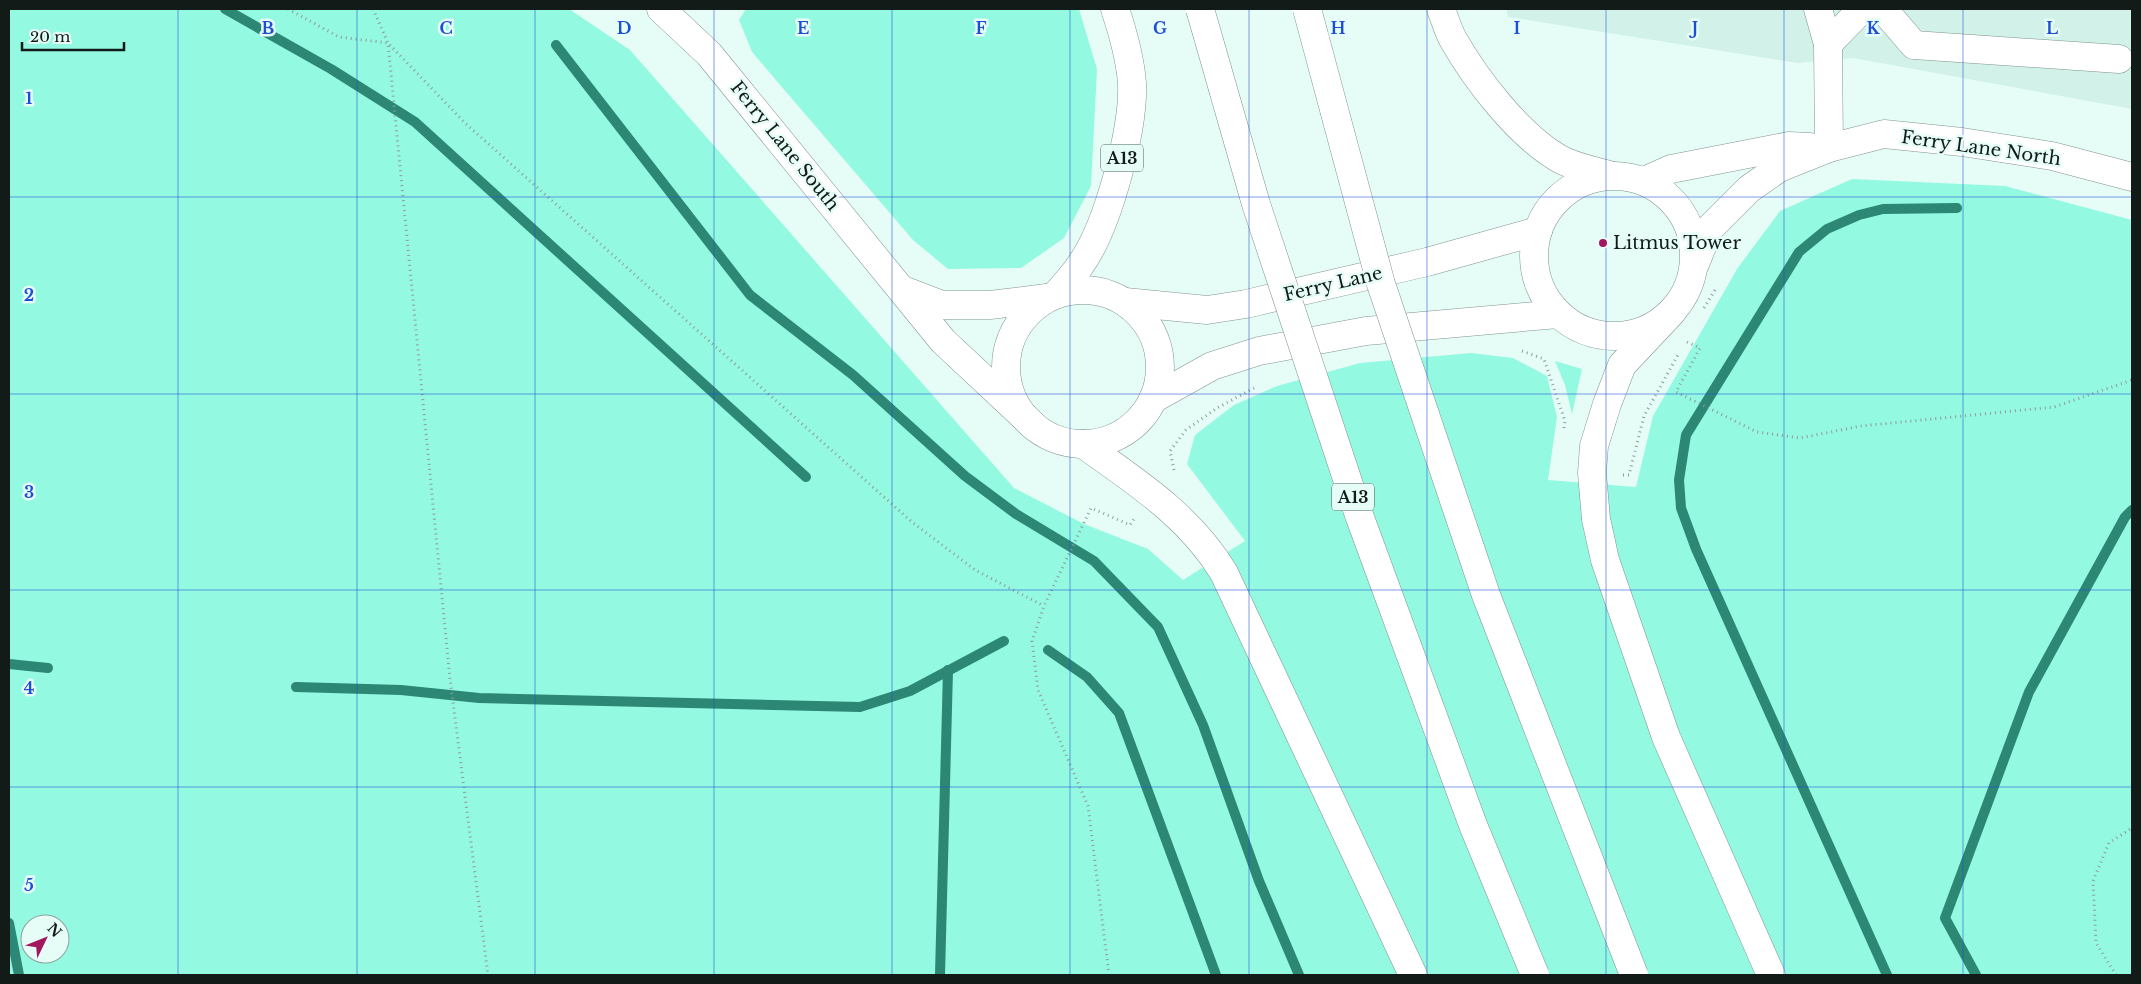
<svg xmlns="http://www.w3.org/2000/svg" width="2141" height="984" viewBox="0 0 2141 984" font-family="'Libre Baskerville',serif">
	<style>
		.built { fill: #d2f2e9 }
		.green { fill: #94f9e1; fill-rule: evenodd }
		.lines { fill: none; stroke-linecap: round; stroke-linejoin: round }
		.stream { stroke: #2c8775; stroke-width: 10 }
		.minor-casing { stroke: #7f948e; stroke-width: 29 }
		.highway-casing { stroke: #7f948e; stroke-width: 29 }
		.path { stroke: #8d9d99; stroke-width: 3; stroke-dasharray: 1 4; stroke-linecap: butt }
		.minor { stroke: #fff; stroke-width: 28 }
		.highway { stroke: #fff; stroke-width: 28 }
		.highway-bridge-casing { stroke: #7f948e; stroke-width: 29; stroke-linecap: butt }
		.highway-bridge { stroke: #fff; stroke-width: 28 }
		.grid { fill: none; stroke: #1d4ed8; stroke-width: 1; stroke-opacity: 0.55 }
		.poi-dot { fill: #a3175e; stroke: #e6fdf7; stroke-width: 2 }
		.labels { text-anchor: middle; stroke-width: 5; stroke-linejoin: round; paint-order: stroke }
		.shield { fill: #e6fdf7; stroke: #525f5c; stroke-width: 1 }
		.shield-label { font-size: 16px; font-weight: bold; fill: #131b19 }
		.street-label { font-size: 18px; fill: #131b19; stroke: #e6fdf7 }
		.poi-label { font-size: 18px; fill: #131b19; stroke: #e6fdf7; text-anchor: start }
		.grid-label { font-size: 16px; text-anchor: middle; font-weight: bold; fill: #1d4ed8; stroke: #e6fdf7; stroke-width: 5; stroke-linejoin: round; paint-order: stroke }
	</style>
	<rect width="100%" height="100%" fill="#e6fdf7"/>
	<!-- built -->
	<path class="built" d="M1506,9H2132V109L1853,58L1797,63L1508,17Z"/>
	<!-- green -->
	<g class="green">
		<path d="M9,9H569L630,50L1014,488L1084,524L1148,549L1183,580L1245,541L1187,464L1195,435L1234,405L1277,386L1360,363L1471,353L1513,358L1547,376L1557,417L1548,480L1636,487L1653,416L1737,269L1780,211L1852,179L2005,186L2132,220V975H9ZM30,924H60V954H30Z"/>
		<path d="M746,9H1079L1097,69L1091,186L1064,238L1021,268L948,269L913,240L752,52L739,20Z"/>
		<path d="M1555,361L1582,369L1572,414L1565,385Z"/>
	</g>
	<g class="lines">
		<!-- stream -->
		<g class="stream">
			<path d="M225,9L331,69L415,122L806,477"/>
			<path d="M556,45L750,295L853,375L965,476L1016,514L1094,561L1158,627L1203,725L1259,881L1299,975"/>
			<path d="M1048,650L1087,677L1119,713L1216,975"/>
			<path d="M9,664L48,668"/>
			<path d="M296,687L401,690L479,698L860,707L910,691L1004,641"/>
			<path d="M9,923L19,975"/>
			<path d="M940,975L948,670"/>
			<path d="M1887,975L1696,549L1681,508L1679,480L1686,435L1799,252L1827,229L1859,215L1883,209L1957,208"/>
			<path d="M1976,975L1945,918L2029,692L2125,517L2132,510"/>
		</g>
		<defs>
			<g id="minor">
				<path d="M661,9L709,54L943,341L1035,427"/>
				<path d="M1818,9L1828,44L1829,148"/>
				<path d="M1883,9L1914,45L2119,59"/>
				<path d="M1828,44L1862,9"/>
				<circle cx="1614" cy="256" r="80"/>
				<path d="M1644,181L1671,169L1789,146L1810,147"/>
				<path d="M1695,264L1709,229L1749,189L1779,168L1829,148L1884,134L1962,142L2052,156L2132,177"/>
				<path d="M903,290L942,305H990L1047,298"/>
				<circle cx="1083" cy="367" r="77"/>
				<path d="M1125,302L1207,310L1246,304L1427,262L1538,231"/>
				<path d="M1153,399L1212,366L1259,351L1366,331L1558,314"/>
			</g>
			<g id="highway">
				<path d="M1441,9C1445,19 1448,31 1454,41C1477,81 1518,134 1558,158C1573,167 1592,170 1609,175"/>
				<path d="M1057,294C1065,284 1074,275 1081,264C1108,226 1134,129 1132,83C1130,57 1123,33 1115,9"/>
				<path d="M1672,312L1622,365L1607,404L1594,446L1592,473L1596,519L1605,560L1666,737L1771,975"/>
				<path d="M1083,444C1136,482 1190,516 1224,573L1413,975"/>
			</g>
		</defs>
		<!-- minor casing -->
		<use href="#minor" class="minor-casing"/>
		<!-- highway casing -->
		<use href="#highway" class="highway-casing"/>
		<!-- path -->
		<g class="path">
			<path d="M288,9L339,37L388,43L465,123L912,522L975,570L1044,606"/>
			<path d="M373,9L388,43L450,679L488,975"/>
			<path d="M1704,308L1715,290"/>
			<path d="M1687,342L1700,348L1676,392L1757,432L1800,438L1861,426L2054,407L2132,380"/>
			<path d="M1522,351L1544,359L1565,421L1564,428"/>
			<path d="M1174,470L1170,451L1186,430L1217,408L1254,388"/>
			<path d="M1623,475H1629L1644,416L1679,353"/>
			<path d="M1109,975L1088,806L1038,690L1032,641L1044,606L1091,508L1130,525L1134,519"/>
			<path d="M2116,975L2096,943L2093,881L2109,843L2132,828"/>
		</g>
		<!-- minor -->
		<use href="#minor" class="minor"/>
		<!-- highway -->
		<use href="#highway" class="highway"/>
		<defs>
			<g id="highway-bridge">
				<path d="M1200,9L1256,204L1359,515L1473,825L1535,975"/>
				<path d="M1307,9L1381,284L1486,595L1634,975"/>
			</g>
		</defs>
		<!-- highway-bridge casing -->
		<use href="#highway-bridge" class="highway-bridge-casing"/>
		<!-- highway-bridge -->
		<use href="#highway-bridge" class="highway-bridge"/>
	</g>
	<!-- grid -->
	<path class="grid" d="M178,9V975M357,9V975M535,9V975M714,9V975M892,9V975M1070,9V975M1249,9V975M1427,9V975M1606,9V975M1784,9V975M1963,9V975M9,197H2132M9,394H2132M9,590H2132M9,787H2132"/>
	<!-- markers -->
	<circle class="poi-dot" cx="1603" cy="243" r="5"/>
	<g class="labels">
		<!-- shield labels -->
		<g class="shield">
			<rect x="1101" y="144.5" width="42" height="27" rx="4"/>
			<rect x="1332" y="483.5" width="42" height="27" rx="4"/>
		</g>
		<g class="shield-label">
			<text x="1122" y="164">A13</text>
			<text x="1353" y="503">A13</text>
		</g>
		<!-- street labels -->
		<g class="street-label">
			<text transform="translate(785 146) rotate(51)" y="6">Ferry Lane South</text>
			<text transform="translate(1981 148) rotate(8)" y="6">Ferry Lane North</text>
			<text transform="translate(1333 284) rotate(-13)" y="6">Ferry Lane</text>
		</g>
		<!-- poi labels -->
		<g class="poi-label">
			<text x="1613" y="249">Litmus Tower</text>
		</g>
	</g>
	<g class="grid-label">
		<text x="268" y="34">B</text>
		<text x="446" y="34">C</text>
		<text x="624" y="34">D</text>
		<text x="803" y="34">E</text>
		<text x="981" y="34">F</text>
		<text x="1160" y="34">G</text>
		<text x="1338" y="34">H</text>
		<text x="1517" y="34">I</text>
		<text x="1695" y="34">J</text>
		<text x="1873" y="34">K</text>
		<text x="2052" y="34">L</text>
		<text x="29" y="104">1</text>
		<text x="29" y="301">2</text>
		<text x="29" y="498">3</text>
		<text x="29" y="694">4</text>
		<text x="29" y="891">5</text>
	</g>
	<!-- border -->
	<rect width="2141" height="984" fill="none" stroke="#131b19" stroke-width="20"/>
	<!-- north arrow -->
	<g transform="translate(45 939) rotate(47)"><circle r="24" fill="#e6fdf7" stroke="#92a39e"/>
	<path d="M0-4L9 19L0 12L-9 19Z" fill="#a3175e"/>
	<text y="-8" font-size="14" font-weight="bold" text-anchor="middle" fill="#131b19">N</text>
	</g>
	<!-- scale -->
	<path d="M22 42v8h102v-8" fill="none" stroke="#131b19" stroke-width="2.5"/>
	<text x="30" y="42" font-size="15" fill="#131b19" stroke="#e6fdf7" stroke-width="4" paint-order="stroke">20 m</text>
</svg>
